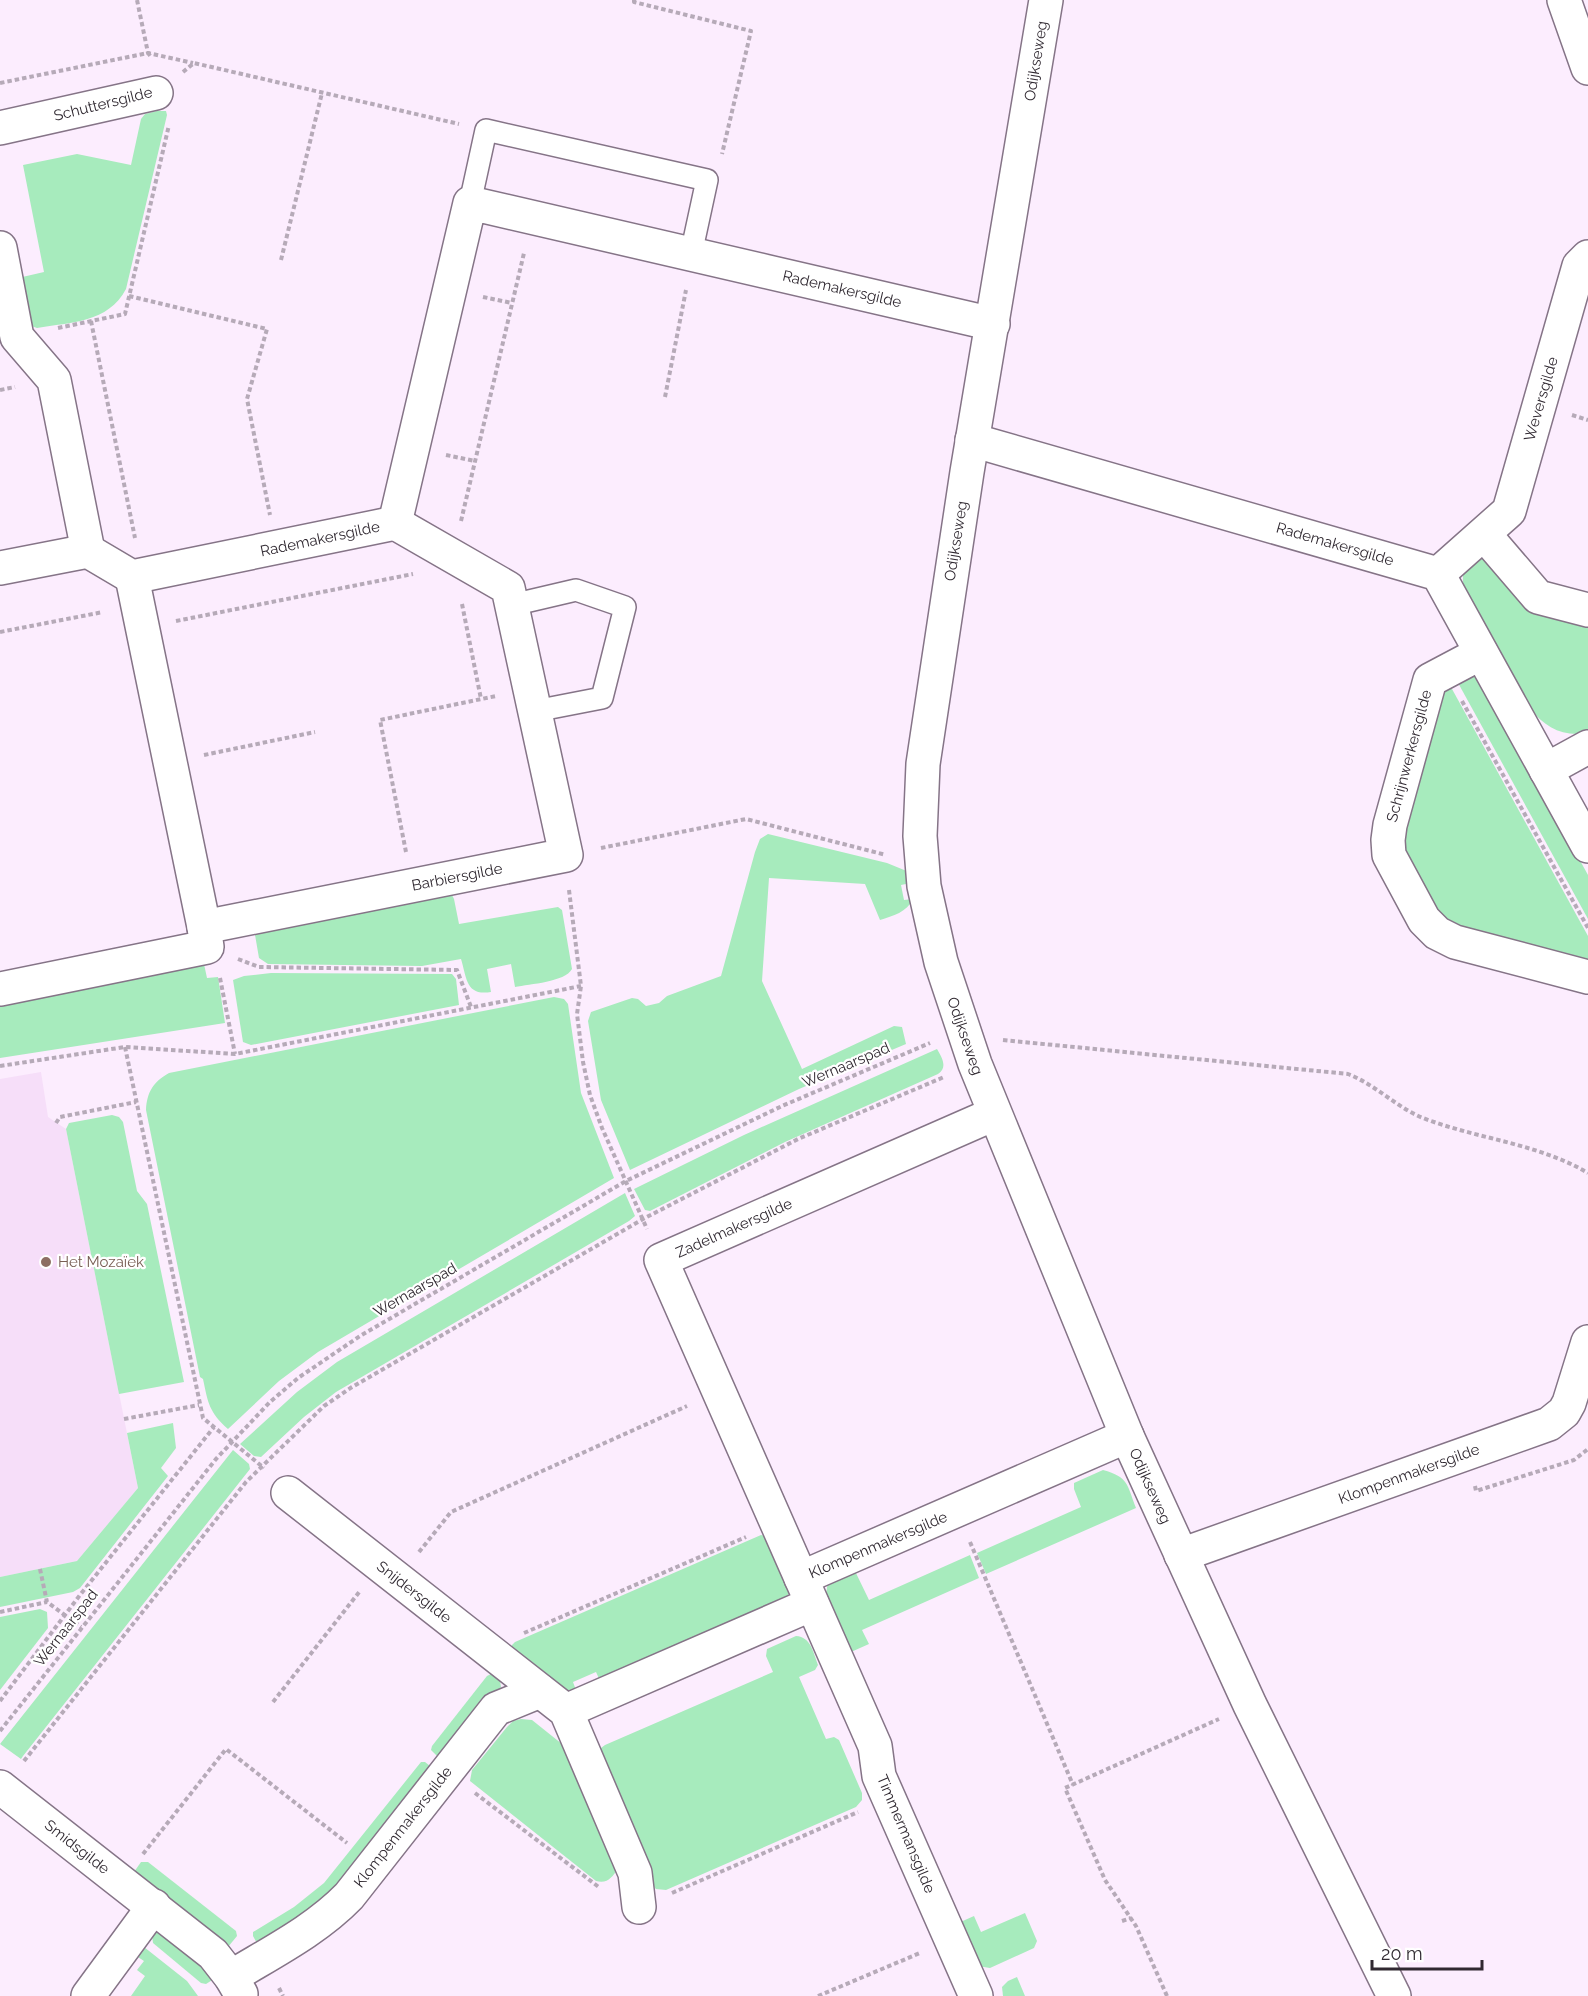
<svg xmlns="http://www.w3.org/2000/svg" width="1588" height="1996" viewBox="0 0 1588 1996" font-family="Raleway,sans-serif">
	<style>
		.built { fill: #f6def9 }
		.green { fill: #a7ebbd }
		.lines { fill: none; stroke-linecap: round; stroke-linejoin: round }
		.service-casing { stroke: #857487; stroke-width: 24 }
		.minor-casing { stroke: #857487; stroke-width: 36 }
		.path { stroke: #b6aab8; stroke-width: 4; stroke-dasharray: 4.5 3; stroke-linecap: butt }
		.service { stroke: #fff; stroke-width: 21 }
		.minor { stroke: #fff; stroke-width: 33 }
		.education-dot { fill: #8d6e63; stroke: #fff; stroke-width: 2 }
		.labels { text-anchor: middle; stroke-width: 4.5; stroke-linejoin: round; paint-order: stroke }
		.street-label { font-size: 15px; fill: #302931; stroke: #fff }
		.education-label { font-size: 15px; fill: #785e54; stroke: #fff; text-anchor: start }
	</style>
	<rect width="100%" height="100%" fill="#fcedfe"/>
	<!-- built -->
	<path class="built" d="M41,1072L48,1117L66,1129L138,1488L77,1561L0,1577V1079Z"/>
	<!-- green -->
	<g class="green">
		<path d="M157,111H166L167,115L126,289C108,323 71,322 37,328L29,325L18,278L44,272L23,165L77,154L131,165L141,119L145,114Z"/>
		<path d="M1480,555L1588,620V733C1563,737 1545,728 1530,708L1464,588C1460,569 1467,567 1480,555Z"/>
		<path d="M1475,670L1588,875V919L1457,681Z"/>
		<path d="M1449,687L1452,689L1588,936V969L1441,924L1400,855L1435,692Z"/>
		<path d="M768,834L887,863L909,872L911,883L901,885L904,900L913,899C907,912 893,916 880,920L865,884L769,878L762,981L802,1069L894,1026L902,1027L906,1044L799,1089L630,1170L601,1100L588,1021L591,1012L632,998L638,999L646,1006L659,1003L667,996L721,976L755,852L760,839Z"/>
		<path d="M450,891L454,899L459,924L558,907L562,910L572,969C565,982 530,984 515,987L511,964L487,969L491,992C466,996 467,979 461,959L422,966L268,964L259,958L254,929Z"/>
		<path d="M204,964L207,978L218,977L225,1023L0,1058V997Z"/>
		<path d="M271,973L452,974L456,979L459,1005L251,1045L243,1042L233,980L244,976Z"/>
		<path d="M554,997L564,999L568,1004L581,1093L614,1178L318,1352L279,1381L228,1429C209,1412 208,1403 203,1379L200,1377L146,1110C147,1092 153,1082 169,1073Z"/>
		<path d="M937,1049C942,1058 948,1067 938,1074L785,1142L650,1211L645,1210L634,1189L744,1135Z"/>
		<path d="M112,1115L119,1117L123,1122L137,1191L147,1204L184,1382L119,1394L66,1129L69,1123Z"/>
		<path d="M625,1193L635,1216L629,1221L336,1392L304,1417L261,1457L254,1456L240,1444L297,1392L337,1362Z"/>
		<path d="M173,1423L176,1448L161,1468L168,1476L80,1588L73,1592L0,1607V1577L77,1561L138,1488L127,1433Z"/>
		<path d="M233,1450L249,1464L250,1469L23,1756L21,1759L0,1744Z"/>
		<path d="M1103,1470C1129,1477 1127,1485 1136,1508L986,1574L977,1553L1081,1507L1074,1489V1483Z"/>
		<path d="M761,1535L765,1536L790,1590L786,1600L601,1683L596,1672L573,1682L577,1693H564L511,1652L512,1645L515,1642Z"/>
		<path d="M970,1555L979,1578L862,1630L869,1644L851,1652L826,1594L828,1581L854,1569L869,1600Z"/>
		<path d="M40,1609L47,1612L48,1628L0,1690V1617Z"/>
		<path d="M796,1636C811,1637 813,1652 818,1665L815,1670L799,1677L826,1739L834,1737L839,1740L862,1793V1800L856,1807L666,1890L656,1889L651,1884L597,1751L605,1745L773,1672L766,1656L767,1649Z"/>
		<path d="M491,1674L500,1681L501,1687L442,1761L431,1750L432,1746L487,1676Z"/>
		<path d="M521,1719L532,1720L567,1748L618,1869C612,1877 608,1884 596,1881L470,1781L472,1770L507,1727L513,1721Z"/>
		<path d="M421,1762H425L435,1770L352,1876L259,1947L253,1936V1932L294,1907L324,1883Z"/>
		<path d="M141,1862H148L236,1931L237,1936L228,1947L134,1872Z"/>
		<path d="M1025,1913L1037,1941L1034,1948L990,1968L978,1966L956,1924L974,1916L981,1932Z"/>
		<path d="M157,1929L217,1977L206,1984L201,1983L153,1943L152,1935Z"/>
		<path d="M144,1947L187,1981L198,1996H131L145,1976L137,1970L144,1961L135,1955Z"/>
		<path d="M1017,1977L1025,1996H1003L1002,1987L1008,1981Z"/>
	</g>
	<g class="lines">
		<defs>
			<g id="service">
				<path d="M470,203L486,130L707,180L691,254"/>
				<path d="M512,605L576,590L625,607L602,698L535,711"/>
			</g>
			<g id="minor">
				<path d="M1046,0L967,472L923,764L920,836L924,886L941,962L975,1064L1127,1436L1250,1705L1394,1996"/>
				<path d="M1564,0L1588,68"/>
				<path d="M0,128L156,93"/>
				<path d="M0,248L17,337L54,380L88,551"/>
				<path d="M972,440L1438,574L1588,846"/>
				<path d="M395,523L470,203L993,324"/>
				<path d="M1484,534L1538,597L1588,610"/>
				<path d="M0,568L88,551L132,577L395,523"/>
				<path d="M1438,574L1509,511L1579,266L1588,257"/>
				<path d="M132,577L204,927"/>
				<path d="M1481,653L1430,680L1390,825L1388,840L1389,855L1424,920L1437,933L1455,942L1588,977"/>
				<path d="M1546,770L1588,747"/>
				<path d="M0,989L207,947L204,927L566,855L508,588L395,523"/>
				<path d="M288,1493L566,1711L635,1873L639,1907"/>
				<path d="M1181,1555L1549,1424L1564,1412L1569,1403L1588,1342"/>
				<path d="M801,1578L1127,1436"/>
				<path d="M566,1711L812,1604"/>
				<path d="M0,1787L213,1954L231,1977L241,1994"/>
				<path d="M231,1977C272,1952 316,1930 349,1896L496,1709L540,1691"/>
				<path d="M88,1996L154,1906"/>
				<path d="M976,1996L879,1776L875,1746L661,1260L994,1114"/>
			</g>
		</defs>
		<!-- service casing -->
		<use href="#service" class="service-casing"/>
		<!-- minor casing -->
		<use href="#minor" class="minor-casing"/>
		<!-- path -->
		<g class="path">
			<path d="M137,0L148,53L193,63"/>
			<path d="M634,0V2L751,31L722,154"/>
			<path d="M183,72L194,63L459,124"/>
			<path d="M0,83L148,53L152,58"/>
			<path d="M281,260L322,93"/>
			<path d="M129,296L267,329L247,399L270,515"/>
			<path d="M483,297L512,303"/>
			<path d="M91,321L135,538"/>
			<path d="M58,328L125,314L169,125"/>
			<path d="M0,390L15,387"/>
			<path d="M665,397L686,290"/>
			<path d="M1572,415L1588,420"/>
			<path d="M446,455L475,461"/>
			<path d="M461,521L524,253H526"/>
			<path d="M462,604L481,699"/>
			<path d="M176,621L413,574"/>
			<path d="M0,632L103,612"/>
			<path d="M1462,701L1588,928"/>
			<path d="M204,755L315,732"/>
			<path d="M601,848L746,819L886,855"/>
			<path d="M406,852L380,720L496,696"/>
			<path d="M569,890L581,986L577,1014L583,1062L590,1095L602,1128L647,1229"/>
			<path d="M238,959L259,967L457,970L471,1007"/>
			<path d="M220,978L235,1054"/>
			<path d="M1003,1040L1348,1074C1376,1085 1396,1107 1423,1118C1477,1139 1537,1143 1588,1173"/>
			<path d="M125,1047L203,1418L264,1468"/>
			<path d="M0,1066L125,1047L235,1054L581,986"/>
			<path d="M56,1123L60,1117L136,1102"/>
			<path d="M124,1419L199,1405"/>
			<path d="M1475,1486L1476,1491L1574,1460L1588,1449"/>
			<path d="M970,1542L1073,1785"/>
			<path d="M419,1552L451,1512L687,1406"/>
			<path d="M40,1569L47,1602L81,1627"/>
			<path d="M0,1612L47,1602"/>
			<path d="M524,1633L746,1537"/>
			<path d="M0,1701L80,1595L214,1427"/>
			<path d="M273,1702L360,1591"/>
			<path d="M0,1731L216,1459L270,1402L298,1378L360,1336L626,1181L782,1106L930,1043"/>
			<path d="M24,1761L246,1482L324,1406L352,1387L643,1219L798,1139L944,1077"/>
			<path d="M475,1793L600,1888"/>
			<path d="M143,1854L226,1749L347,1843"/>
			<path d="M672,1893L858,1812"/>
			<path d="M1122,1921L1131,1918"/>
			<path d="M279,1988L283,1996"/>
			<path d="M818,1996L920,1953"/>
			<path d="M1167,1996L1136,1926L1105,1880L1065,1788L1219,1719"/>
		</g>
		<!-- service -->
		<use href="#service" class="service"/>
		<!-- minor -->
		<use href="#minor" class="minor"/>
	</g>
	<!-- markers -->
	<circle class="education-dot" cx="46" cy="1262" r="6"/>
	<g class="labels">
		<!-- street labels -->
		<g class="street-label">
			<text transform="translate(1036 61) rotate(-81)" y="5">Odijkseweg</text>
			<text transform="translate(103 104) rotate(-14)" y="5">Schuttersgilde</text>
			<text transform="translate(842 289) rotate(13)" y="5">Rademakersgilde</text>
			<text transform="translate(1541 399) rotate(-74)" y="5">Weversgilde</text>
			<text transform="translate(320 539) rotate(-12)" y="5">Rademakersgilde</text>
			<text transform="translate(956 541) rotate(-81)" y="5">Odijkseweg</text>
			<text transform="translate(1335 544) rotate(16)" y="5">Rademakersgilde</text>
			<text transform="translate(1409 756) rotate(-75)" y="5">Schrijnwerkersgilde</text>
			<text transform="translate(457 877) rotate(-11)" y="5">Barbiersgilde</text>
			<text transform="translate(965 1036) rotate(71)" y="5">Odijkseweg</text>
			<text transform="translate(846 1065) rotate(-23)" y="5">Wernaarspad</text>
			<text transform="translate(734 1228) rotate(-24)" y="5">Zadelmakersgilde</text>
			<text transform="translate(415 1290) rotate(-30)" y="5">Wernaarspad</text>
			<text transform="translate(1409 1474) rotate(-20)" y="5">Klompenmakersgilde</text>
			<text transform="translate(1150 1486) rotate(66)" y="5">Odijkseweg</text>
			<text transform="translate(878 1545) rotate(-23)" y="5">Klompenmakersgilde</text>
			<text transform="translate(414 1592) rotate(38)" y="5">Snijdersgilde</text>
			<text transform="translate(66 1628) rotate(-52)" y="5">Wernaarspad</text>
			<text transform="translate(403 1827) rotate(-52)" y="5">Klompenmakersgilde</text>
			<text transform="translate(906 1834) rotate(67)" y="5">Timmermansgilde</text>
			<text transform="translate(77 1847) rotate(38)" y="5">Smidsgilde</text>
		</g>
		<!-- education labels -->
		<g class="education-label">
			<text x="58" y="1267">Het Mozaïek</text>
		</g>
	</g>
	<!-- scale -->
	<path d="M1372 1960v9h110v-9" fill="none" stroke="#302931" stroke-width="3"/>
	<text x="1381" y="1960" font-size="18" fill="#302931" stroke="#ffffff" stroke-width="4.5" paint-order="stroke">20 m</text>
</svg>
